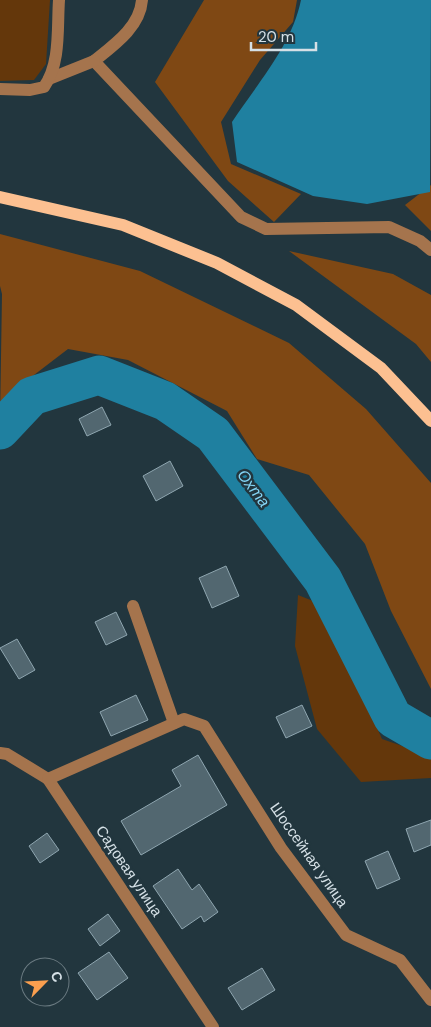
<svg xmlns="http://www.w3.org/2000/svg" width="431" height="1027" viewBox="0 0 431 1027" font-family="'DM Sans',sans-serif">
	<style>
		.green { fill: #64370b }
		.forest { fill: #7f4814 }
		.water { fill: #1f80a0 }
		.lines { fill: none; stroke-linecap: round; stroke-linejoin: round }
		.river { stroke: #1f80a0; stroke-width: 39 }
		.building { fill: #526770; stroke: #8fa6b0 }
		.minor { stroke: #a5744d; stroke-width: 12 }
		.major { stroke: #fcc091; stroke-width: 12 }
		.labels { text-anchor: middle; stroke-width: 5; stroke-linejoin: round; paint-order: stroke }
		.street-label { font-size: 15px; fill: #d5e0e6; stroke: #22363e }
		.water-label { font-size: 16px; font-style: italic; fill: #84d5f5; stroke: #22363e }
	</style>
	<rect width="100%" height="100%" fill="#22363e"/>
	<!-- green -->
	<g class="green">
		<path d="M0,0H50L46,64L34,80L0,81Z"/>
		<path d="M298,595L323,605L382,739L431,756V778L361,782L317,729L295,646Z"/>
	</g>
	<!-- forest -->
	<g class="forest">
		<path d="M204,0H297L293,22L260,60L221,122L231,164L301,194L274,222L228,181L155,82Z"/>
		<path d="M431,185V231L405,205Z"/>
		<path d="M0,234L140,271L289,343L366,409L431,483V689L391,611L365,544L309,475L257,459L227,411L128,360L68,349L17,388L0,420L2,294L0,286Z"/>
		<path d="M289,251L393,274L431,295V362L416,344Z"/>
	</g>
	<!-- water -->
	<path class="water" d="M301,0H431L430,192L367,204L313,196L237,162L232,122C257,84 292,45 301,0Z"/>
	<g class="lines">
		<!-- river -->
		<path class="river" d="M0,430L32,396L99,375L165,401L213,434L323,580L393,718L431,740"/>
	</g>
	<!-- building -->
	<g class="building">
		<path d="M102,407L111,425L87,436L79,419Z"/>
		<path d="M170,461L183,486L156,501L143,476Z"/>
		<path d="M226,566L239,596L212,608L199,578Z"/>
		<path d="M116,612L127,635L106,645L95,622Z"/>
		<path d="M17,639L35,670L19,679L0,648Z"/>
		<path d="M136,695L148,720L111,736L100,712Z"/>
		<path d="M302,705L312,726L286,738L276,717Z"/>
		<path d="M198,755L227,805L141,855L121,821L181,786L172,770Z"/>
		<path d="M431,820V845L414,852L406,829Z"/>
		<path d="M47,833L59,850L40,863L29,846Z"/>
		<path d="M388,851L400,879L377,889L365,861Z"/>
		<path d="M178,869L192,890L199,884L218,912L204,922L201,916L182,929L153,886Z"/>
		<path d="M108,914L120,931L100,946L88,929Z"/>
		<path d="M109,952L128,978L97,1000L78,973Z"/>
		<path d="M262,968L275,990L242,1010L228,988Z"/>
	</g>
	<g class="lines">
		<!-- minor -->
		<g class="minor">
			<path d="M142,0C140,27 114,45 94,61L241,217L266,229L389,227L420,241L431,250"/>
			<path d="M49,79L94,61"/>
			<path d="M0,89L30,90L44,87C61,63 57,28 59,0"/>
			<path d="M133,606L174,723"/>
			<path d="M0,753L7,754L48,779L213,1027"/>
			<path d="M48,779L184,719L204,726L281,848L346,935L400,960L431,1000"/>
		</g>
		<!-- major -->
		<path class="major" d="M0,197L123,225L217,263L296,305L381,368L431,421"/>
	</g>
	<g class="labels">
		<!-- street labels -->
		<g class="street-label">
			<text transform="translate(309 855) rotate(55)" y="5">Шоссейная улица</text>
			<text transform="translate(129 871) rotate(56)" y="5">Садовая улица</text>
		</g>
		<!-- water labels -->
		<g class="water-label">
			<text transform="translate(254 488) rotate(53)" y="6">Охта</text>
		</g>
	</g>
	<!-- north arrow -->
	<g transform="translate(45 982) rotate(66)"><circle r="24" fill="#22363e" stroke="#6a7a81"/>
	<path d="M0-4L9 19L0 12L-9 19Z" fill="#fa9f4f"/>
	<text y="-8" font-size="14" font-weight="bold" text-anchor="middle" fill="#d5e0e6">С</text>
	</g>
	<!-- scale -->
	<path d="M251 42v8h65v-8" fill="none" stroke="#d5e0e6" stroke-width="2.5"/>
	<text x="258" y="42" font-size="15" fill="#d5e0e6" stroke="#22363e" stroke-width="4" paint-order="stroke">20 m</text>
</svg>
